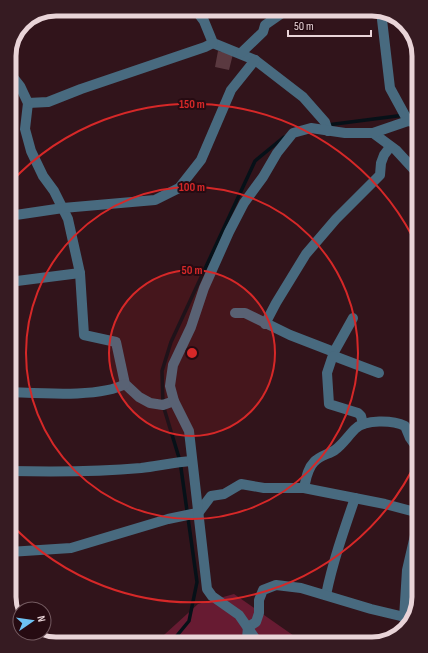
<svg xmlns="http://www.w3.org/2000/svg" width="428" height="653" viewBox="0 0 428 653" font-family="'Sofia Sans Condensed',sans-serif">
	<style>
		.green { fill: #671b32 }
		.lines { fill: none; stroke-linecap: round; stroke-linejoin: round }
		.stream { stroke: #061118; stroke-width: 3.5 }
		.building { fill: #5a3940 }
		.minor { stroke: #486a7f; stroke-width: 10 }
		.ring { fill: none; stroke: #d62828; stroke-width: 2 }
		.rim { fill: none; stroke: #e9d4d8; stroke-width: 5 }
		.centre { fill: #d62828; stroke: #260b12; stroke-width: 2 }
		.ring-label { font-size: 12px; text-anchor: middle; font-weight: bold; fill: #d62828; stroke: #260b12; stroke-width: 4; stroke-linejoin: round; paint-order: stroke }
	</style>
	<rect width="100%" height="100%" fill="#31141b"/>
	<!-- green -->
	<path class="green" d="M234,594L297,638L346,644H154L198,604Z"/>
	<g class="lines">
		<!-- stream -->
		<g class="stream">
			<path d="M327,125L405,115L419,107"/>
			<path d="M170,644L189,621L197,582L180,461L163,405L162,371L171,342L255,161L284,137"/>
		</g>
	</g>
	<!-- building -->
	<path class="building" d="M218,51L233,54L229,70L215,67Z"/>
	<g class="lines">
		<!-- minor -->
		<g class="minor">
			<path d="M195,9L204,21L213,43L255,60L303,97L325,122L328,131"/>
			<path d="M381,11L390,88L408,121"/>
			<path d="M241,53L263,32L265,25L288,9"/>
			<path d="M9,72L20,86L28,103L25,129L31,151L43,176L54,191L68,219L80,273L84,335L116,342L125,384L139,397L150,403L163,405L174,401"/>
			<path d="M28,103L48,102L81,89L205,47L213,43"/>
			<path d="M373,133L396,150L419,175"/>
			<path d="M9,216L63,208L155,200L179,188L201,160L231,90L255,60"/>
			<path d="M9,282L80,273"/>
			<path d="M235,313H245L290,335L334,352L327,373L329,404L358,413L361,416L363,424"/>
			<path d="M265,324L276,303L306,254L336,219L380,175L381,163L384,155L390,147"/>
			<path d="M334,352L353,318"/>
			<path d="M334,356L379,373"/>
			<path d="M9,392C38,393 101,398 125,384"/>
			<path d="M9,471C53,472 97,472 141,468C158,466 175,462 192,461"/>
			<path d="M304,488C306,480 307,469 314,462C319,456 329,454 335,450C343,444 348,436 355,429C365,419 393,420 405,426L410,438L417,448H419"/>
			<path d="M199,512L211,496L224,494L241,484L264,488H304L314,490L385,504L419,513"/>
			<path d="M9,552L71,548L168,519L197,513"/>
			<path d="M326,595C333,561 344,530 355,498"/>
			<path d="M404,618L407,570L419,518"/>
			<path d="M248,644L247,638L248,627L256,622L259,613V600L263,590L276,585L301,588L371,609L413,619"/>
			<path d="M259,644L239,615L212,596L207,589L189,431L174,401L170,386L173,365L191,327L204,288L229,232L244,203L263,177L277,153L293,133L311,128L345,133H373L408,121L419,123"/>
		</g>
	</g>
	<!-- distance rings -->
	<circle cx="192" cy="353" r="83" fill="#d62828" fill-opacity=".12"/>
	<g class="ring">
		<circle cx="192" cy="353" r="83"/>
		<circle cx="192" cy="353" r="166"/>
		<path d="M419 456A249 249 0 0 1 10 523M10 183A249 249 0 0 1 419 250"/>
	</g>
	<!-- crop -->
	<path d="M0 0H428V653H0ZM56 16H372A40 40 0 0 1 412 56V597A40 40 0 0 1 372 637H56A40 40 0 0 1 16 597V56A40 40 0 0 1 56 16Z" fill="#361b22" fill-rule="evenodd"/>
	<path class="rim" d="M56 16H372A40 40 0 0 1 412 56V597A40 40 0 0 1 372 637H56A40 40 0 0 1 16 597V56A40 40 0 0 1 56 16Z"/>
	<circle cx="192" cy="353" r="6" class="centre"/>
	<g class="ring-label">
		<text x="192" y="108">150 m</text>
		<text x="192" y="191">100 m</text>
		<text x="192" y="274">50 m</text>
	</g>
	<!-- north arrow -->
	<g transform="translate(32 621) rotate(77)"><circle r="19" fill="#260b12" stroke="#745b61"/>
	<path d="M0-3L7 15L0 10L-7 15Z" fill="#6dc2f3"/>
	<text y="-6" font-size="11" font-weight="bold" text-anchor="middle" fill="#e9d4d8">N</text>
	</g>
	<!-- scale -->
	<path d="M288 30v6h83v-6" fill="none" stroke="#e9d4d8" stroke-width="2"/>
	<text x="294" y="30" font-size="12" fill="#e9d4d8" stroke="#260b12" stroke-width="3" paint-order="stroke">50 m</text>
</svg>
